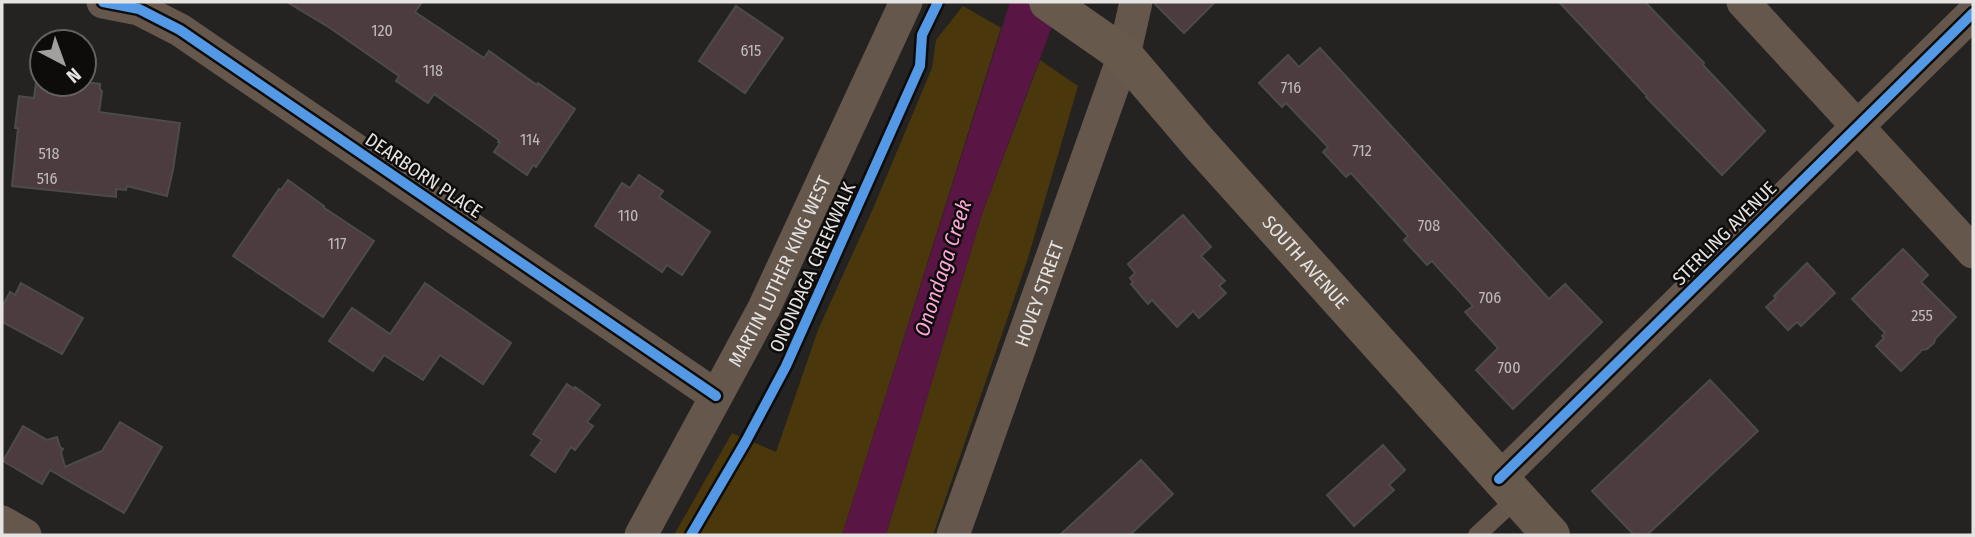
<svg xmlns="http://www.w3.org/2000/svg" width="1975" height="537" viewBox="0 0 1975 537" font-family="'Fira Sans Condensed',sans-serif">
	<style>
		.green { fill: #4a380c }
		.water { fill: #591544 }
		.building { fill: #4c3c40; stroke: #4c4b4b; stroke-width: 2 }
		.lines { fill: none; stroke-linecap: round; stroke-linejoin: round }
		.service { stroke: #65574c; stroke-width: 18 }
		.minor { stroke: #65574c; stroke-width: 33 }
		.secondary { stroke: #67594c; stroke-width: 38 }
		.cycleway-casing { stroke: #0d0c0b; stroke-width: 15 }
		.cycleway { stroke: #5399e6; stroke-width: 10 }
		.labels { text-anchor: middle; stroke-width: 5; stroke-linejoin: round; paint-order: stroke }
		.number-label { font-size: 16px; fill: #c0baba }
		.street-label { font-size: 19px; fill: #e6e4e3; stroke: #0d0c0b }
		.water-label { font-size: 21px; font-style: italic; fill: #fda5d9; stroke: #0d0c0b }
	</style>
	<rect width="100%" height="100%" fill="#242322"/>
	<!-- green -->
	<g class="green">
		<path d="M963,6L1001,28L842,535H674L732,433L776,452L818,330L872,211L932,68L936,40Z"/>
		<path d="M1040,60L1078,86L1028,258L933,535H886L982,214Z"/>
	</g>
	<!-- water -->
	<path class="water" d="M1010,2H1061L982,214L886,535H842Z"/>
	<!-- building -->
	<g class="building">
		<path d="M287,2H422L415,12L484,58L489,51L537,85L538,83L575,109L536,167L533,165L527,175L494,152L500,143L498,142L499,140L434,94L428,103L396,81L399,76L330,28Z"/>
		<path d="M1155,2H1215L1184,33L1155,4Z"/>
		<path d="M1559,2H1645L1704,63L1703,65L1765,131L1722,175L1646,97L1647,96Z"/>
		<path d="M736,6L783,38L745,93L699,61Z"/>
		<path d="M1320,48L1549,299L1565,284L1602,322L1513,409L1476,370L1498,348L1465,312L1473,306L1432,261L1427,265L1404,240L1408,236L1351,173L1346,177L1323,152L1328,147L1286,103L1282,107L1259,83L1288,55L1299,67Z"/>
		<path d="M41,76L42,84H84V82L100,84V90L102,91L99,112L180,123L173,170L167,196L127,186L126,190L116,189V197L12,186L18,128H15L19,96L34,98L36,83L40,84Z"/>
		<path d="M639,175L663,191L659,197L710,232L682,275L667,265L662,272L595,226L622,183L630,188Z"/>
		<path d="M288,180L324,206L323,207L374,241L323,317L233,256L279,189L281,190Z"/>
		<path d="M1183,215L1211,247L1201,256L1225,281L1219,286L1226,293L1199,318L1193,311L1177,327L1152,300L1148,304L1131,284L1133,282L1130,278L1135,273L1128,264Z"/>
		<path d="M1903,249L1928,275L1921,282L1956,317L1935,339L1934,343L1927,349L1922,350L1901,371L1876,346L1884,338L1882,336L1885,333L1852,299Z"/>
		<path d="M1807,263L1835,293L1801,326L1797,322L1788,330L1766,307L1776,298L1774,296Z"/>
		<path d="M21,283L83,318L62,354L2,322V307L10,292L15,295Z"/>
		<path d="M425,283L511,343L483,384L440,355L423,380L384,355L373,371L329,341L352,308L390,334Z"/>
		<path d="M1710,380L1758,431L1647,535H1634L1592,491Z"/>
		<path d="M567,384L574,389L575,387L600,405L587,422L593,426L575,450L571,447L555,472L531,455L542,440L533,434Z"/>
		<path d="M120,422L162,447L124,513L50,470L42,484L3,461L23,426L47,440L57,437L60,447L63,449L61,452L65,467L102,451Z"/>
		<path d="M1383,445L1405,470L1389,485L1394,490L1354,526L1327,495Z"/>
		<path d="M1141,460L1173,494L1130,535H1060Z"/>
	</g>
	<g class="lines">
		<!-- service -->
		<path class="service" d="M1477,535L1517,498"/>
		<!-- minor -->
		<g class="minor">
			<path d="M103,2L139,9L180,30L716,396"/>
			<path d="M1743,2L1973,252"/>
			<path d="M1499,479L1973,13"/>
			<path d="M2,522L25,535"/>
			<path id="s1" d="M641,535L764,308L906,2"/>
			<path id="s2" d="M953,535L1124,55L1136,2"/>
		</g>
		<!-- secondary -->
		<path class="secondary" id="s3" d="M1048,2L1124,55L1198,142L1551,535"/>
		<defs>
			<g id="cycleway">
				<path d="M103,2L139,9L180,30L716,396"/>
				<path d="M1499,479L1973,13"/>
				<path d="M691,535L746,441L786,366L920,66L922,35L938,2"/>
			</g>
		</defs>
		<!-- cycleway casing -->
		<use href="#cycleway" class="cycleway-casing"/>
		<!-- cycleway -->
		<use href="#cycleway" class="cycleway"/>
	</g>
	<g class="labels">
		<!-- number labels -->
		<g class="number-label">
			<text x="382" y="36">120</text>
			<text x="751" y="56">615</text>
			<text x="433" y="76">118</text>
			<text x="1291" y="93">716</text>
			<text x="530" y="145">114</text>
			<text x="1362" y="156">712</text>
			<text x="49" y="159">518</text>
			<text x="47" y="184">516</text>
			<text x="628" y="221">110</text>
			<text x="1429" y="231">708</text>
			<text x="337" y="249">117</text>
			<text x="1490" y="303">706</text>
			<text x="1922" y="321">255</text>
			<text x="1509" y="373">700</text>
		</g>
		<!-- street labels -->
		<g class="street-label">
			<text transform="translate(424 175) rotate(34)" y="7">DEARBORN PLACE</text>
			<text transform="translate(1724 233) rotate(-45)" y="7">STERLING AVENUE</text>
			<text dy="7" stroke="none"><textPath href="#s3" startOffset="368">SOUTH AVENUE</textPath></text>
			<text transform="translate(812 267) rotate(-66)" y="7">ONONDAGA CREEKWALK</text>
			<text dy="7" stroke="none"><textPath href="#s1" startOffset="298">MARTIN LUTHER KING WEST</textPath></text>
			<text dy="7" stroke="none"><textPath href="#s2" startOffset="256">HOVEY STREET</textPath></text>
		</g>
		<!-- water labels -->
		<g class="water-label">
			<text transform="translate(943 268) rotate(-72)" y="7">Onondaga Creek</text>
		</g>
	</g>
	<!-- border -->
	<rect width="1975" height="537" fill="none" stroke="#e6e4e3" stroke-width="7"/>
	<!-- north arrow -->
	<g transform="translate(63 63) rotate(139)"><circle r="33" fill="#0d0c0b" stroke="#646261" stroke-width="2"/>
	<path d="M0-5L12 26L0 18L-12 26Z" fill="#a2a09f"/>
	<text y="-10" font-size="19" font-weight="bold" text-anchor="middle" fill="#e6e4e3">N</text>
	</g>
</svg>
